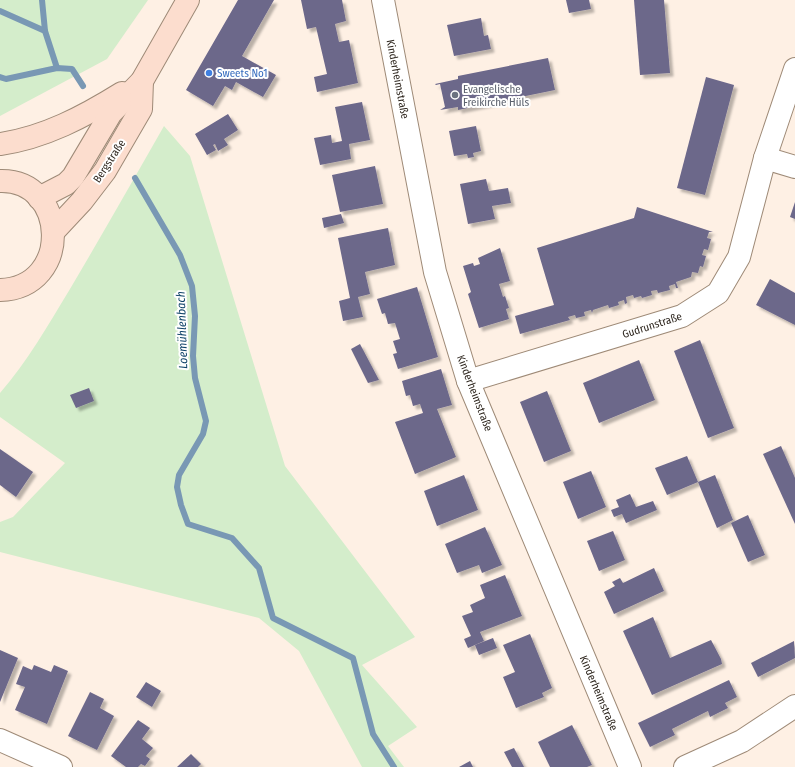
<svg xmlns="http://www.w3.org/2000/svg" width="795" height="767" viewBox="0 0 795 767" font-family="'Fira Sans Condensed',sans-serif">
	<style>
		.green { fill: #d4edcb }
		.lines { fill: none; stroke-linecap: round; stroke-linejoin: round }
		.stream { stroke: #7998b4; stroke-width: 6 }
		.building { fill: #6c678a; filter: url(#shadow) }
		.minor-casing { stroke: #9e8a77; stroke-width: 24 }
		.secondary-casing { stroke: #9e8a77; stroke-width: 24 }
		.minor { stroke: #fff; stroke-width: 22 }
		.secondary { stroke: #fcddce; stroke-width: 22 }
		.shop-dot { fill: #3f7fe0; stroke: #fff; stroke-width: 1.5 }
		.worship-dot { fill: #6b7280; stroke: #fff; stroke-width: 1.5 }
		.labels { text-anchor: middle; stroke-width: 4; stroke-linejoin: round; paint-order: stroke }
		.shop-label { font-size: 11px; fill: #366cbe; stroke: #fff; text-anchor: start }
		.street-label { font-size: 11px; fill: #2e261e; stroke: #fff }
		.worship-label { font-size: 11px; fill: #5b616d; stroke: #fff; text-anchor: start }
		.water-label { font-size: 12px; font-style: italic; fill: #0e4268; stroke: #fff }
	</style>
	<defs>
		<filter id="shadow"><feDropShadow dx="3.5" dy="3.5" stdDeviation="1" flood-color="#0004"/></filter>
	</defs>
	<rect width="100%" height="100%" fill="#fef0e4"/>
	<!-- green -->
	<g class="green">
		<path d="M0,0H148L107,59L0,116Z"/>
		<path d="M164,126L190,156L285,466L415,637L362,665L417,727L388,746L404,767H362L299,651L259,618L0,552V522L13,517L65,463L0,417V393C28,361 48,325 70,289C102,235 133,180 164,126Z"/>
	</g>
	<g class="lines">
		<!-- stream -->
		<g class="stream">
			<path d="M42,0L45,31"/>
			<path d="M0,11L45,31L57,68"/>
			<path d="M0,77L6,79L57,68L72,69L83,86"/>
			<path d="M135,178L180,255L192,286L195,316L193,356L195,378L206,421L203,434L179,475L177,487L181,505L188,524L232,538L259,568L273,618L353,658L373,734L394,767"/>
		</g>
	</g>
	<!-- building -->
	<g class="building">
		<path d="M238,0H274L242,56L276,75L263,97L236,82L232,90L225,86L213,106L186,90Z"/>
		<path d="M301,0H342L346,21L335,24L339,42L349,40L358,83L317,92L314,77L327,74L316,27L307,29Z"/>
		<path d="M566,0H589L591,9L569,13Z"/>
		<path d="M634,0H664L670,73L640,75Z"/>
		<path d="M481,18L484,36L488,35L491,49L454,56L447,25Z"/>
		<path d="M548,58L555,90L458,110V107L440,110L445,107L440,84L436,85L435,84L458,79V76Z"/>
		<path d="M706,77L734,85L705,195L677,188Z"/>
		<path d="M362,102L370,140L349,144L351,159L320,165L314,138L331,135L332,143L342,141L335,107Z"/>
		<path d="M228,114L238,130L224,139L228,145L218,151L215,144L213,145L216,150L207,155L195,134Z"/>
		<path d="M476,126L481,151L473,153L474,157L468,158L467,154L454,156L449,131Z"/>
		<path d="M375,166L383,204L340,212L332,175Z"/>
		<path d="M486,179L489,191L508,188L511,203L492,206L495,219L468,224L460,184Z"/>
		<path d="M795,202V219L790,217Z"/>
		<path d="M637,207L713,232H709L707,238L711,239L708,250L704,249L702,255L706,256L703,267L700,266L698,273L692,272L691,277L676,282L678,288H676L675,284L669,286L670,290L658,293L657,290L651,291L652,295L642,298L641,296L634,298L633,295L626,297L627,303L625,304L624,300L618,302L619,305L609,308L608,305L593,310L592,313L591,310L584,312L585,316L576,318L575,315L568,317L570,320L520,334L515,316L554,305L537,248L634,218Z"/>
		<path d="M341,214L344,223L324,228L322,218Z"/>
		<path d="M388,228L395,265L365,272L370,294L358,297L363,317L343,321L339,301L350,298L338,238Z"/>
		<path d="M500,248L510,281L499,284L503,297L505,296L509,308L506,309L509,319L479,328L468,294L471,292L463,266L473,263L474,266L480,264L478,258Z"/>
		<path d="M770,279L795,293V325L756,305Z"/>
		<path d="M417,287L438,357L398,369L393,354L397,353L393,341L400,339L395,323L388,324L385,313L382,314L377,299Z"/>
		<path d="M700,340L734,428L708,438L674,351Z"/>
		<path d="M360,344L379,380L368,383L351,349Z"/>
		<path d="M639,360L655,400L599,423L583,383Z"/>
		<path d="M441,369L452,405L437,409L456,457L415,474L395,422L423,413L420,404L413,406L410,395L406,396L402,381Z"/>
		<path d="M89,388L94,401L76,408L70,395Z"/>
		<path d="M547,391L571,451L544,462L520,402Z"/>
		<path d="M781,446L795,478V524L763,454Z"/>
		<path d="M0,449L33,472L16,497L0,485Z"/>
		<path d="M687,456L698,482L667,495L655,468Z"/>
		<path d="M591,471L606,507L578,519L563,482Z"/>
		<path d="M464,475L478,510L437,526L424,491Z"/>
		<path d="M715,475L733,520L717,528L698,482Z"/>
		<path d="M630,494L636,507L653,501L657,510L626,523L622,514L614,517L611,510L619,507L616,500Z"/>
		<path d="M748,515L765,555L748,562L731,523Z"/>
		<path d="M485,527L502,565L482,573L479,565L457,573L445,544Z"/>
		<path d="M613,531L625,560L599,571L587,541Z"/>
		<path d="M654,568L664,591L614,614L604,592L615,586L612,582L620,578L623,583Z"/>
		<path d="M505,575L522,616L480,632L484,641L468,648L464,639L471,636L462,616L473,612L470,605L485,598L480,585Z"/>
		<path d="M653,617L670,658L711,640L721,659L722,664L652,695L623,631Z"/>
		<path d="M530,634L552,688L542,693L544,697L516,708L503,677L515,672L503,645Z"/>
		<path d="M493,638L497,648L479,655L475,645Z"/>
		<path d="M794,641L795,658L758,677L751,663Z"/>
		<path d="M0,650L18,658L0,702Z"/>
		<path d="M34,665L51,672L54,665L68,671L47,724L15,710L25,687L16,684L23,666L32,670Z"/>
		<path d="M729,680L737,697L725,703L728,708L710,717L708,711L672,729L675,735L650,747L638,723Z"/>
		<path d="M146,682L161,691L152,707L136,697Z"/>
		<path d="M90,692L104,699L100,708L114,716L97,750L68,736Z"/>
		<path d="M138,720L150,728L142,739L153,748L146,756L150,759L145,766L141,764L138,767H126L111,756Z"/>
		<path d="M572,725L592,765L587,767H550L538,742Z"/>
		<path d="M514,748L524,767H512L504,752Z"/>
		<path d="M191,754L201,764L198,767H177Z"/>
		<path d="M470,761L473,767H459Z"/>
	</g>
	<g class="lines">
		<defs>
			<g id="minor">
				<path d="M383,0L435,272L468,381L630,767"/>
				<path d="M765,158L795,167"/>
				<path d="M468,381L682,316L718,293L739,257L765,158L795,69"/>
				<path d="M0,740L61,767"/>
				<path d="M685,767L742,741L795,706"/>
			</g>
			<g id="secondary">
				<path d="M0,144C44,138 85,116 122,93"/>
				<path d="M0,181C68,179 73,288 0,290"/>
				<path d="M39,198L66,184L73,177L111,113L142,81L188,0"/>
				<path d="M54,231L82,201L105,171L141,109L142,81"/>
			</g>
		</defs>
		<!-- minor casing -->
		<use href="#minor" class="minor-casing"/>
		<!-- secondary casing -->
		<use href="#secondary" class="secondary-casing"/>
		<!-- minor -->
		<use href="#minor" class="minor"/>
		<!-- secondary -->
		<use href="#secondary" class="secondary"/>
	</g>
	<!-- markers -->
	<circle class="shop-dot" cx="209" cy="73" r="4"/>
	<circle class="worship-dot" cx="455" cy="95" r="4"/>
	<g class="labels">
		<!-- shop labels -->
		<g class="shop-label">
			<text x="217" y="77">Sweets No1</text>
		</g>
		<!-- street labels -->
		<g class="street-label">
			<text transform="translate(398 79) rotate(79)" y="4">Kinderheimstraße</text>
			<text transform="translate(109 161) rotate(-57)" y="4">Bergstraße</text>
			<text transform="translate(652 325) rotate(-18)" y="4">Gudrunstraße</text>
			<text transform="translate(475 393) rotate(69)" y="4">Kinderheimstraße</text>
			<text transform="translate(599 693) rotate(67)" y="4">Kinderheimstraße</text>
		</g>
		<!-- worship labels -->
		<g class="worship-label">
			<text x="463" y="93">Evangelische<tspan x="463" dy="13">Freikirche Hüls</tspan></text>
		</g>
		<!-- water labels -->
		<g class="water-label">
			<text transform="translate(182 330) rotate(-92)" y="4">Loemühlenbach</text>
		</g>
	</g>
</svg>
